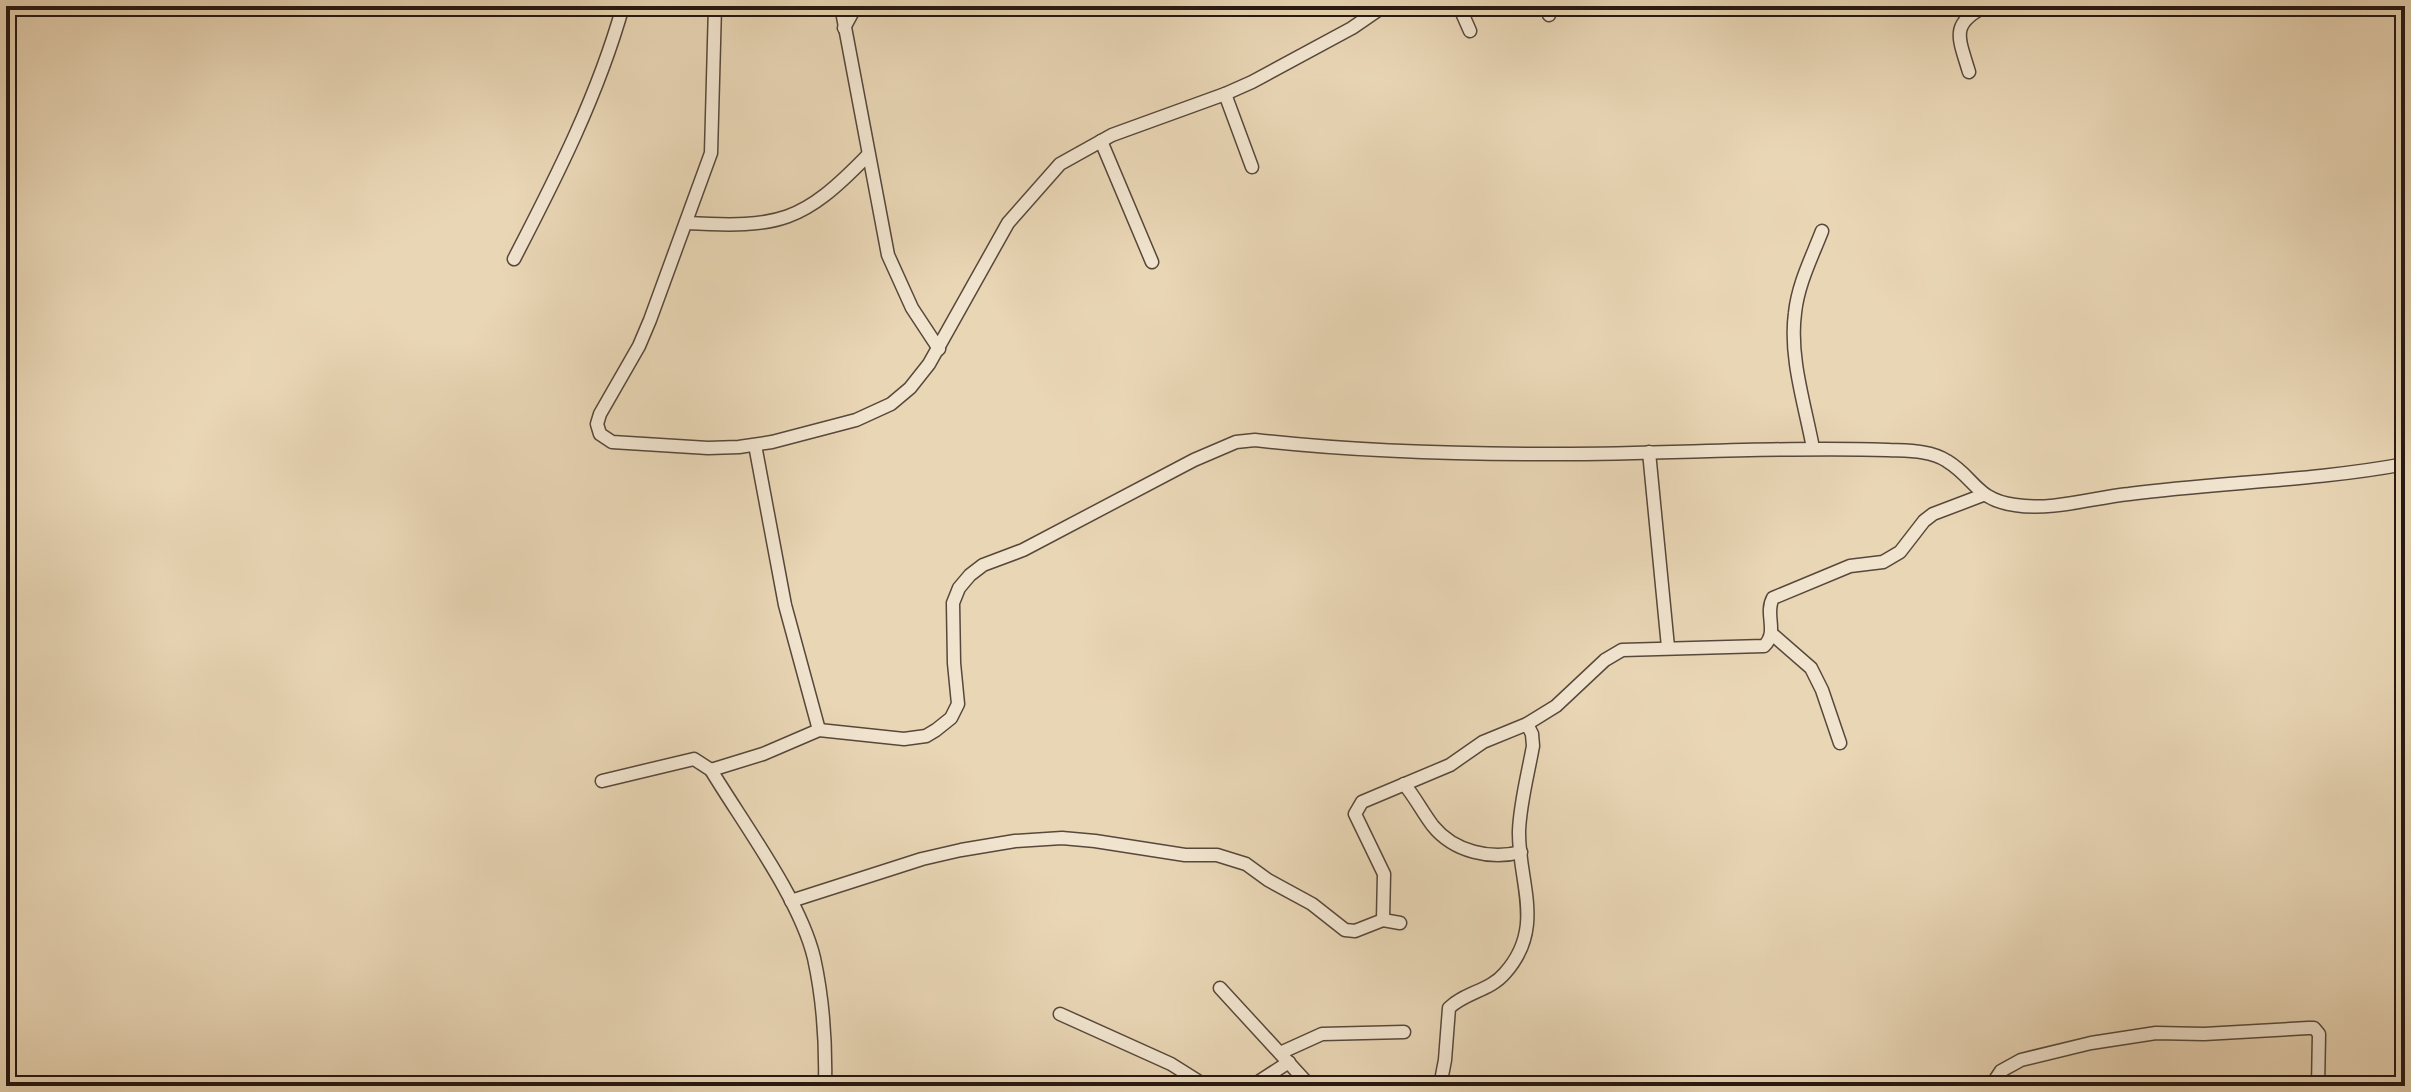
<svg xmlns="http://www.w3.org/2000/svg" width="2411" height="1092" viewBox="0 0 2411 1092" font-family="'IM FELL French Canon',serif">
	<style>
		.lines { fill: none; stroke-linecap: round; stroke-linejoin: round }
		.minor-casing { stroke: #57483b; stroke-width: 15 }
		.minor { stroke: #f1e4cf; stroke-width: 12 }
	</style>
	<rect width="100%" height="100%" fill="#e9d6b5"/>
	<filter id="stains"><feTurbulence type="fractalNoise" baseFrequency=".0025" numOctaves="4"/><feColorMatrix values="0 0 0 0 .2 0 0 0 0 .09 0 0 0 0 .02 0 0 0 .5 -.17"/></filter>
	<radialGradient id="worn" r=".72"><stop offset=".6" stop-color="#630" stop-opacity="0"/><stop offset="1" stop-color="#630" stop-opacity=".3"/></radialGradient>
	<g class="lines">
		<defs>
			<g id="minor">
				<path d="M715,6L711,153L650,320L639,346L600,414L597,424L600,434L612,442L708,448L739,447L772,442L856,420L891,404L910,388L929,364L1008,223L1060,164L1112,135L1225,94L1252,82L1352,28L1384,6"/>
				<path d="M841,6L888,255L912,308L939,349"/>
				<path d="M1459,6L1470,31"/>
				<path d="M1547,6L1549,15"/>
				<path d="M844,28L856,6"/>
				<path d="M1969,72C1959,38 1949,24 1986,6"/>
				<path d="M1225,94L1252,167"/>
				<path d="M1101,141L1152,262"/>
				<path d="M686,223C780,228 802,223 868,155"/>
				<path d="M514,259C557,176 598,95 623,6"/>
				<path d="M755,445L785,605L819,730"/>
				<path d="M1813,448C1805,405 1789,357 1795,313C1798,284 1812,257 1822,231"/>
				<path d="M1649,452L1668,647"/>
				<path d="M1772,634L1811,668L1822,690L1840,743"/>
				<path d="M711,770L763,754L819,730L904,739L926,736L936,730L951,718L958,704L954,663L953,603L959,588L970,575L983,565L1023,550L1194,460L1236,442L1255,440C1351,451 1447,454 1544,454C1659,455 1773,446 1888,450C1907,451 1930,450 1947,461C1975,478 1976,500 2015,505C2053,511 2091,498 2129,494C2221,482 2314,481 2405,464"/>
				<path d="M602,781L694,759L711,770C743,823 800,899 814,958C823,999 826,1044 825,1086"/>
				<path d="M1404,784C1415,797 1423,813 1433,826C1454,852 1491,860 1521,852"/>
				<path d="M791,901L922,859L961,850L1015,841L1062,838L1095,841L1185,855H1217L1246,864L1268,880L1312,904L1345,930L1355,931L1383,920L1400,923"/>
				<path d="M1383,920L1384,874L1355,814L1362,802L1450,765L1483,742L1527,724L1556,706L1605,660L1622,650L1764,646C1779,632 1764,614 1773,598L1850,566L1883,562L1900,552L1924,521L1933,514L1983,495"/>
				<path d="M1220,988L1310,1086"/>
				<path d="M1060,1014L1171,1064L1206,1086"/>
				<path d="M1280,1053L1322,1034L1404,1032"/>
				<path d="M682,1086H698"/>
				<path d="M1252,1086L1289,1062"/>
				<path d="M1440,1086L1445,1060L1449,1008C1465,992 1490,991 1505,973C1546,927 1518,882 1519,831C1520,803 1528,774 1533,746L1532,734L1527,724"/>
				<path d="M1991,1086L2001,1071L2021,1060L2091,1043L2156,1033L2204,1034L2308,1028H2314L2319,1034L2318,1086"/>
			</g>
		</defs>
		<!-- minor casing -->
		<use href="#minor" class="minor-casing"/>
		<!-- minor -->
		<use href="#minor" class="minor"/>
	</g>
	<!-- margin -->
	<rect width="2411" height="1092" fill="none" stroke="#e9d6b5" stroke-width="32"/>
	<rect x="8" y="8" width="2395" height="1076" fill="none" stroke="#261812" stroke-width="4"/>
	<rect x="16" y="16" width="2379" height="1060" fill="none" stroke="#261812" stroke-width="2"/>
	<rect width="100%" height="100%" filter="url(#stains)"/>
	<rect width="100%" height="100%" fill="url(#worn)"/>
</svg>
